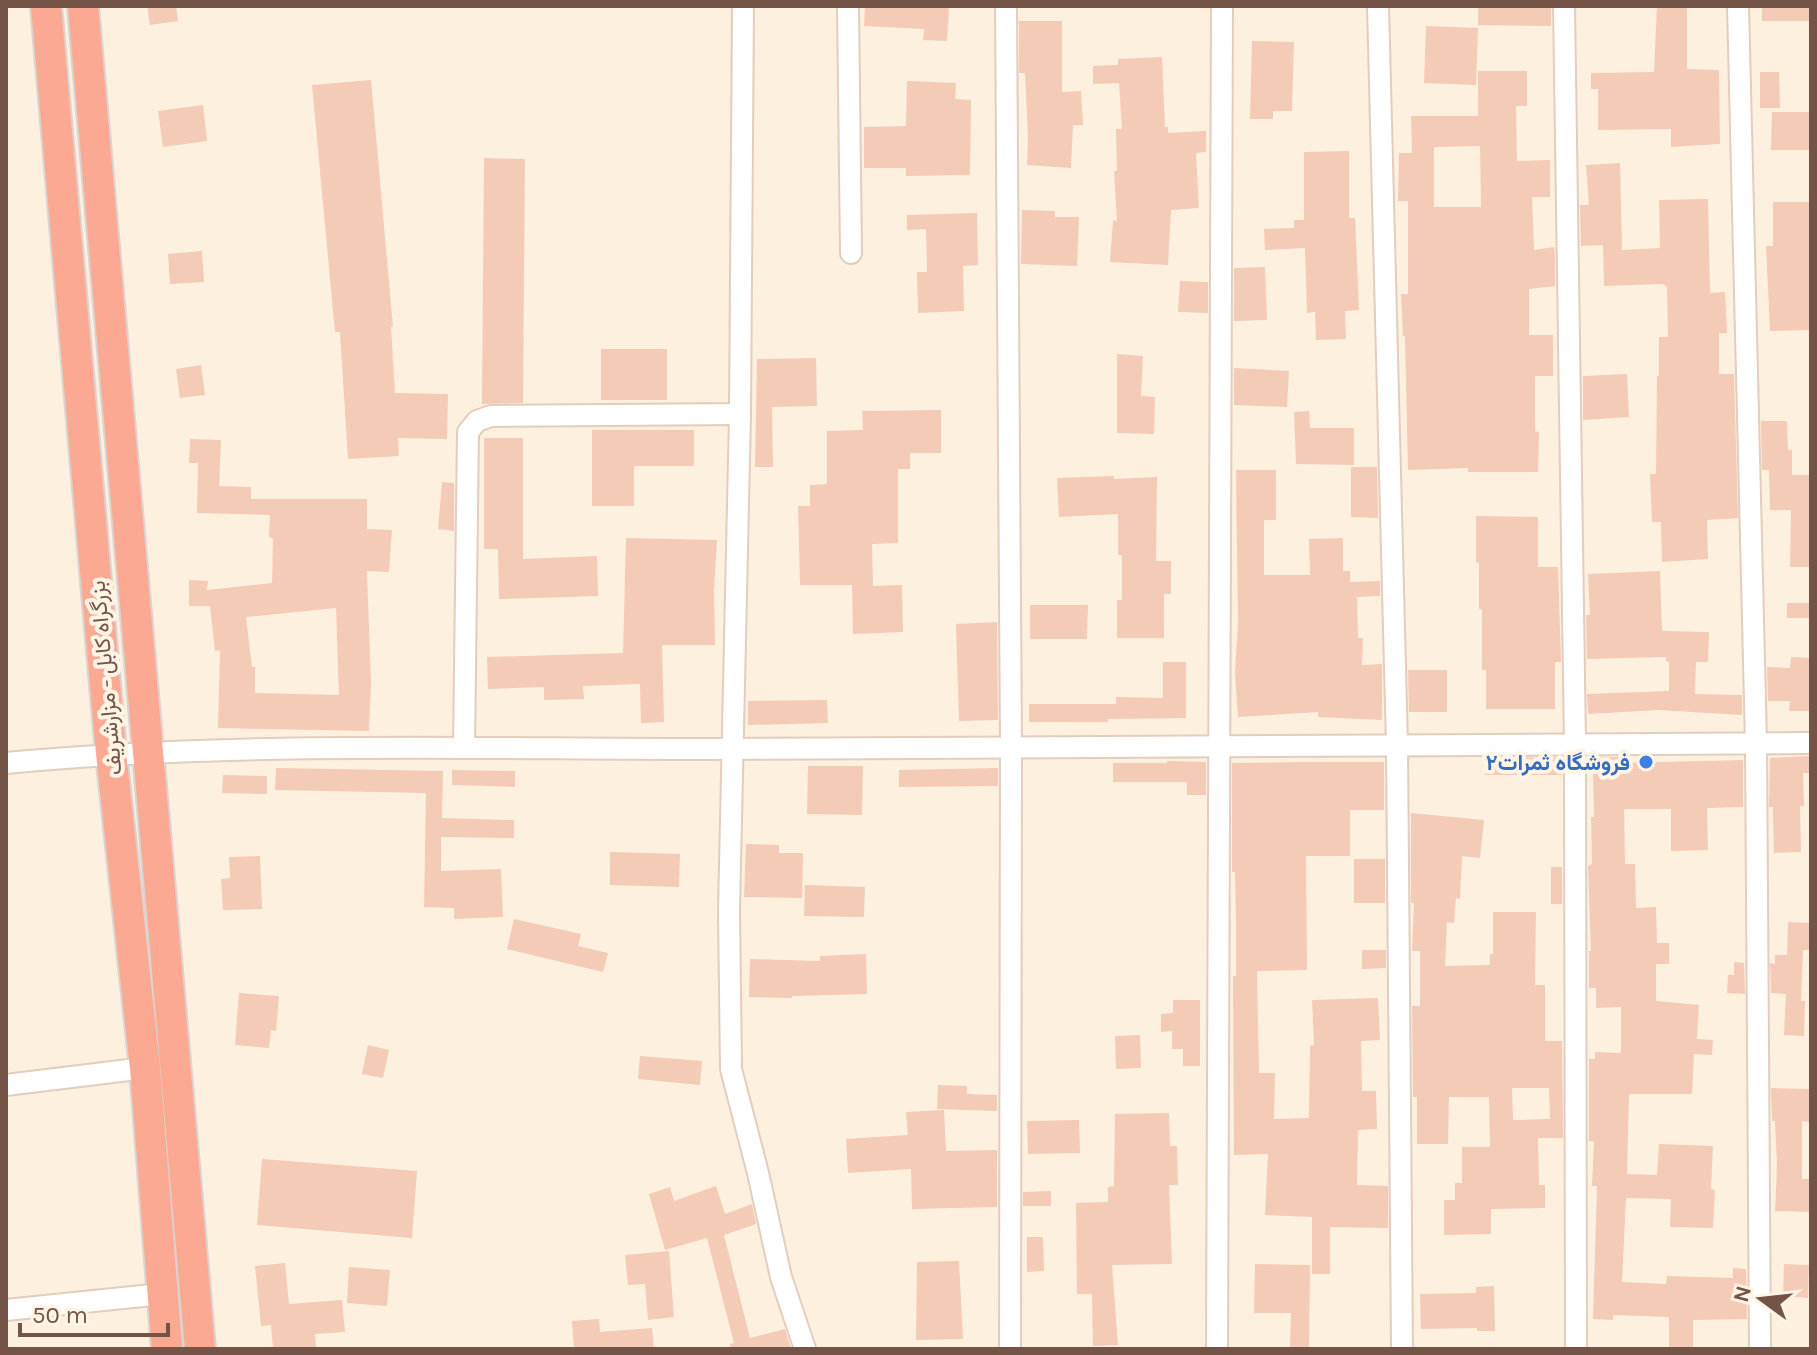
<svg xmlns="http://www.w3.org/2000/svg" width="1817" height="1355" viewBox="0 0 1817 1355" font-family="Karla,Vazirmatn,sans-serif">
	<style>
		.building { fill: #f4cbb6; fill-rule: evenodd }
		.lines { fill: none; stroke-linecap: round; stroke-linejoin: round }
		.minor-casing { stroke: #e3cdbe; stroke-width: 24 }
		.highway-casing { stroke: #dbd3cf; stroke-width: 34 }
		.minor { stroke: #fff; stroke-width: 20 }
		.highway { stroke: #fba993; stroke-width: 30 }
		.shop-dot { fill: #3f7fe0; stroke: #fff4e6; stroke-width: 3 }
		.labels { text-anchor: middle; stroke-width: 8; stroke-linejoin: round; paint-order: stroke }
		.street-label { font-size: 22px; fill: #745446; stroke: #fff4e6 }
		.shop-label { font-size: 22px; font-weight: bold; fill: #366cbe; stroke: #fff4e6; text-anchor: end }
	</style>
	<rect width="100%" height="100%" fill="#fdf0df"/>
	<!-- building -->
	<g class="building">
		<path d="M147,6H176L178,21L150,25Z"/>
		<path d="M865,6H949L947,41L923,40L924,29L864,26Z"/>
		<path d="M1478,6H1551V26L1478,25Z"/>
		<path d="M1657,6H1687V69L1719,70L1720,144L1671,147V129L1598,130V89H1591V73L1654,72Z"/>
		<rect x="1762" y="6" width="49" height="15"/>
		<path d="M1019,21H1062V92L1081,91L1083,125H1073L1071,168L1027,165L1028,136L1025,73H1019Z"/>
		<path d="M1426,26L1478,28L1476,85L1424,83Z"/>
		<path d="M1252,41L1294,42L1292,111H1273V119H1250Z"/>
		<path d="M1162,57L1165,127H1168V133L1206,131V152L1196,153L1199,208L1171,210L1168,265L1110,262L1113,220L1117,221L1114,171H1117L1116,129H1122L1119,83L1093,84V66L1118,65V59Z"/>
		<path d="M1478,71H1527V106H1516L1517,161L1550,160V197H1532L1534,250L1554,247L1555,257V286L1529,289V335H1553V376H1535V431L1539,432L1538,472H1468V468L1408,470L1405,336H1403L1401,294H1408V201H1398L1399,153H1412L1411,116H1478ZM1480,146L1481,207H1434V147Z"/>
		<path d="M1760,72H1779L1780,108H1760Z"/>
		<path d="M371,80L393,327H391L395,393L448,394L447,439L398,438L399,456L348,459L340,332H335L312,85Z"/>
		<path d="M907,81L956,83L955,99L971,100L970,175L906,176V168H864V127L906,126Z"/>
		<path d="M203,105L207,141L163,147L158,111Z"/>
		<path d="M1772,112H1811V150H1771Z"/>
		<path d="M1349,151V218H1355L1359,310L1345,311L1346,339L1316,340L1315,312L1307,313L1305,248L1265,250L1264,229L1294,228V220H1304V152Z"/>
		<path d="M484,158L525,159L523,403L482,404Z"/>
		<path d="M1620,163L1622,250L1660,248L1659,200L1708,199L1710,293L1725,292L1727,333H1719V374H1734L1738,518L1707,520L1708,559L1662,562L1661,522H1652L1650,474H1656L1657,376H1659V337H1668L1667,287L1663,284L1604,286L1603,245L1581,246L1580,205H1589L1586,165Z"/>
		<path d="M1773,202H1811V330L1770,331L1766,246H1773Z"/>
		<path d="M1022,210L1055,211V217H1079L1077,266L1021,264Z"/>
		<path d="M977,213L978,265L963,266L964,311L918,313L917,272H927L926,229L907,230V215Z"/>
		<path d="M202,251L204,282L170,284L168,254Z"/>
		<path d="M1265,267L1267,320L1234,321V268Z"/>
		<path d="M1180,281L1208,282V313L1178,312Z"/>
		<rect x="601" y="349" width="66" height="51"/>
		<path d="M1117,354L1143,356L1141,396L1155,397L1154,434L1117,433Z"/>
		<path d="M816,358L817,406L772,407L773,467H755L757,359Z"/>
		<path d="M201,365L205,395L180,398L176,369Z"/>
		<path d="M1234,368L1289,371L1287,407L1234,405Z"/>
		<path d="M1627,374L1629,417L1583,420V376Z"/>
		<path d="M941,410V453H910V469H898V543L872,544L873,586L902,585L903,632L853,634L852,585H800L798,506H810V485L827,484V431L863,430L862,411Z"/>
		<path d="M1309,411L1310,428H1354V465L1296,464L1294,412Z"/>
		<path d="M1761,421H1787L1788,450H1792V475H1811V567H1790L1791,510H1770L1769,470H1762Z"/>
		<path d="M592,430H694V466H634V506H592Z"/>
		<path d="M484,438H523V559L597,556L598,596L499,599L498,549H484Z"/>
		<path d="M190,439L221,440L219,486L251,487V499H367V529L392,530L389,572L367,571L371,684L369,731L218,728L220,650L215,651L210,606H189V580L208,581L207,590L272,583L273,538L269,537L270,515L197,513L198,463H189ZM336,608L339,695L255,693V667H252L246,617Z"/>
		<path d="M1351,467H1377L1378,518L1351,517Z"/>
		<path d="M1236,470H1276V520H1264V575H1310L1309,539L1343,538V571H1350V582L1380,581V596L1357,597L1358,638H1363L1362,665L1382,664V720L1318,717V712L1238,717L1235,673L1238,622Z"/>
		<path d="M1114,476V479L1157,477L1156,561H1171V594H1164V638H1117V600H1122V555H1118V514L1059,517L1057,478Z"/>
		<path d="M442,482L454,483V531L438,529Z"/>
		<path d="M1476,516L1538,517V567H1558L1561,662H1555V709H1486V670H1482V609H1479V563L1476,562Z"/>
		<path d="M626,538L717,540L714,589L715,645H662L664,722L641,723L640,684L583,686L584,699L544,700V687L488,689L487,657L623,653Z"/>
		<path d="M1660,571L1662,631L1709,632L1708,662H1696L1695,694L1742,695V715L1658,710L1588,714L1587,694L1669,691V662L1666,661V657L1587,659L1586,615H1590L1588,574Z"/>
		<rect x="1787" y="603" width="24" height="15"/>
		<path d="M1030,605H1088L1087,639H1030Z"/>
		<path d="M997,622L998,720L959,721L956,624Z"/>
		<path d="M1791,657L1811,658V711H1789L1790,701H1768L1767,667L1790,668Z"/>
		<path d="M1163,662H1186V718L1108,719V722H1029V704H1116V697L1163,698Z"/>
		<path d="M1408,670H1447V712H1409Z"/>
		<path d="M827,700L828,723L748,725V701Z"/>
		<path d="M1811,756V773H1803L1804,806H1800L1801,852L1774,853L1773,807H1769L1770,758Z"/>
		<path d="M1562,757V775H1485V758Z"/>
		<path d="M1588,757H1621V763L1743,760V807L1707,808L1708,850L1671,851V809H1624L1625,864H1635L1636,908L1656,907L1657,943H1669V964H1656V1001L1699,1005L1697,1039L1713,1040L1712,1055L1694,1054L1692,1094H1629L1627,1174L1657,1175L1659,1144L1713,1146L1711,1189L1715,1190L1713,1228L1670,1227L1671,1199L1626,1198L1622,1282L1666,1284L1667,1276L1733,1278V1268L1746,1269L1747,1319L1693,1320V1349H1669V1317L1613,1315V1320L1593,1319L1597,1186H1592L1594,1141H1589V1059H1595V1052L1621,1053V1007L1596,1008V988H1589V951H1591L1588,866L1592,864L1591,817H1594L1593,768L1588,769Z"/>
		<path d="M1167,761L1206,762V795H1187V782H1113V763H1167Z"/>
		<path d="M1307,762H1384V810H1350V856H1306L1307,970L1257,971L1259,1073H1275L1274,1119L1309,1118L1310,1046L1314,1045L1312,1000L1378,998L1380,1040L1361,1041L1362,1091H1376L1377,1129L1358,1130L1357,1185L1388,1186V1228L1330,1227V1274H1312V1217L1265,1215L1268,1154L1234,1155L1233,976H1236V925L1235,872H1232V763Z"/>
		<path d="M808,766H863L862,815L807,814Z"/>
		<path d="M276,768L443,771L442,818L514,820V838L441,837V871L501,869L503,917L454,919V908L424,907L426,793L275,790Z"/>
		<path d="M998,768V786L899,787V770Z"/>
		<path d="M452,770L515,771V787L452,785Z"/>
		<path d="M223,775L267,776V794L222,793Z"/>
		<path d="M1411,813L1484,820L1480,858L1462,856L1460,899L1456,898L1454,923L1447,922L1445,966L1490,965V954H1493V912H1536L1535,985H1545V1041H1562L1563,1138H1538L1539,1185H1545V1208L1491,1209V1234L1444,1235V1200H1455V1183H1462V1147H1490L1489,1097H1449L1448,1144H1417V1097H1413L1412,1006H1420V951H1412L1414,903H1411ZM1512,1088H1549L1550,1119L1513,1120Z"/>
		<path d="M746,844L779,845V853H803L802,898L744,897Z"/>
		<path d="M610,852L680,854L679,887L610,885Z"/>
		<path d="M260,856L262,909L223,910L221,879L230,878L229,857Z"/>
		<rect x="1354" y="859" width="31" height="44"/>
		<rect x="1551" y="867" width="11" height="37"/>
		<path d="M805,885L865,887L864,917L804,916Z"/>
		<path d="M514,919L581,934L578,946L608,953L603,972L507,949Z"/>
		<path d="M1788,922L1811,923V950H1803L1801,1001H1805L1804,1036L1784,1035L1786,994L1771,993L1770,963L1775,964V955H1787Z"/>
		<path d="M1362,950H1386V968L1362,969Z"/>
		<path d="M866,954L867,994L792,996V998L749,997L750,959L820,961V956Z"/>
		<path d="M1734,962L1744,963L1745,994L1727,993L1728,975H1734Z"/>
		<path d="M239,993L279,996L276,1031L271,1030L269,1048L235,1045Z"/>
		<path d="M1173,1000H1200V1066H1183V1049H1172V1031L1161,1032V1014L1173,1013Z"/>
		<path d="M1140,1035L1141,1068L1116,1069L1115,1036Z"/>
		<path d="M368,1045L389,1050L383,1078L362,1074Z"/>
		<path d="M640,1056L702,1061L700,1085L638,1079Z"/>
		<path d="M938,1085L967,1086V1094L997,1095V1111L937,1109Z"/>
		<path d="M1771,1088L1811,1089V1122L1802,1121V1179H1811V1212L1775,1211L1777,1167L1775,1121H1772Z"/>
		<path d="M944,1110L946,1151L997,1150V1207L912,1209L911,1169L848,1173L846,1139L908,1135L906,1112Z"/>
		<path d="M1169,1113L1170,1146H1177L1178,1185H1169L1172,1264L1112,1265L1118,1345L1093,1346L1092,1294H1077L1076,1203L1108,1202V1187L1114,1186L1115,1114Z"/>
		<path d="M1079,1120L1080,1153L1028,1154L1027,1121Z"/>
		<path d="M262,1159L417,1171L412,1238L257,1225Z"/>
		<path d="M716,1186L725,1214L752,1204L756,1224L724,1235L750,1338L785,1329L791,1349H731L730,1344L734,1343L707,1238L665,1250L649,1194L670,1187L674,1201Z"/>
		<path d="M1051,1191V1206H1023V1192Z"/>
		<path d="M1027,1237H1043L1044,1271L1027,1272Z"/>
		<path d="M669,1251L674,1317L648,1320L645,1284L628,1285L625,1255Z"/>
		<path d="M959,1261L963,1339L916,1340L917,1262Z"/>
		<path d="M285,1263L289,1304L342,1300L345,1332L315,1334L316,1349H273L271,1325L261,1326L255,1266Z"/>
		<path d="M1255,1264L1310,1265L1309,1349H1290L1291,1313H1254Z"/>
		<path d="M1784,1264L1809,1265L1808,1298L1783,1296Z"/>
		<path d="M349,1267L390,1270L387,1306L347,1303Z"/>
		<path d="M1494,1286L1495,1331H1477V1328L1421,1329L1420,1294L1476,1293V1287Z"/>
		<path d="M599,1319L600,1332L652,1328L654,1349H574L572,1321Z"/>
	</g>
	<g class="lines">
		<defs>
			<g id="minor">
				<path d="M743,6L740,414L729,910L731,1069L758,1173L781,1277L805,1349"/>
				<path d="M848,6L851,253"/>
				<path d="M1006,6L1011,747L1010,1349"/>
				<path d="M1378,6L1397,745L1402,1349"/>
				<path d="M1564,6L1575,744L1576,1349"/>
				<path d="M1738,6L1756,743L1760,1349"/>
				<path d="M464,747L468,432L477,421L491,416L740,414"/>
				<path d="M6,763C237,741 472,749 704,749C1073,748 1442,745 1811,743"/>
				<path d="M6,1085L145,1068"/>
				<path d="M6,1310L162,1294"/>
				<path d="M1217,1349L1222,6"/>
			</g>
			<g id="highway">
				<path d="M46,6L111,753L145,1068L167,1349"/>
				<path d="M83,6L200,1349"/>
			</g>
		</defs>
		<!-- minor casing -->
		<use href="#minor" class="minor-casing"/>
		<!-- highway casing -->
		<use href="#highway" class="highway-casing"/>
		<!-- minor -->
		<use href="#minor" class="minor"/>
		<!-- highway -->
		<use href="#highway" class="highway"/>
	</g>
	<!-- markers -->
	<circle class="shop-dot" cx="1646" cy="762" r="8"/>
	<g class="labels">
		<!-- street labels -->
		<g class="street-label">
			<text transform="translate(105 678) rotate(-95)" y="8">بزرگراه کابل - مزارشریف</text>
		</g>
		<!-- shop labels -->
		<g class="shop-label">
			<text x="1630" y="770">فروشگاه ثمرات٢</text>
		</g>
	</g>
	<!-- border -->
	<rect width="1817" height="1355" fill="none" stroke="#745446" stroke-width="16"/>
	<!-- north arrow -->
	<g transform="translate(1761 1299) rotate(285)" stroke="#fff4e6" stroke-width="6" paint-order="stroke">
	<path d="M0-6L14 30L0 20L-14 30Z" fill="#745446"/>
	<text y="-12" font-size="22" font-weight="bold" text-anchor="middle" fill="#745446">N</text>
	</g>
	<!-- scale -->
	<path d="M20 1323v12h148v-12" fill="none" stroke="#745446" stroke-width="4"/>
	<text x="32" y="1323" font-size="24" fill="#745446" stroke="#fff4e6" stroke-width="6" paint-order="stroke">50 m</text>
</svg>
